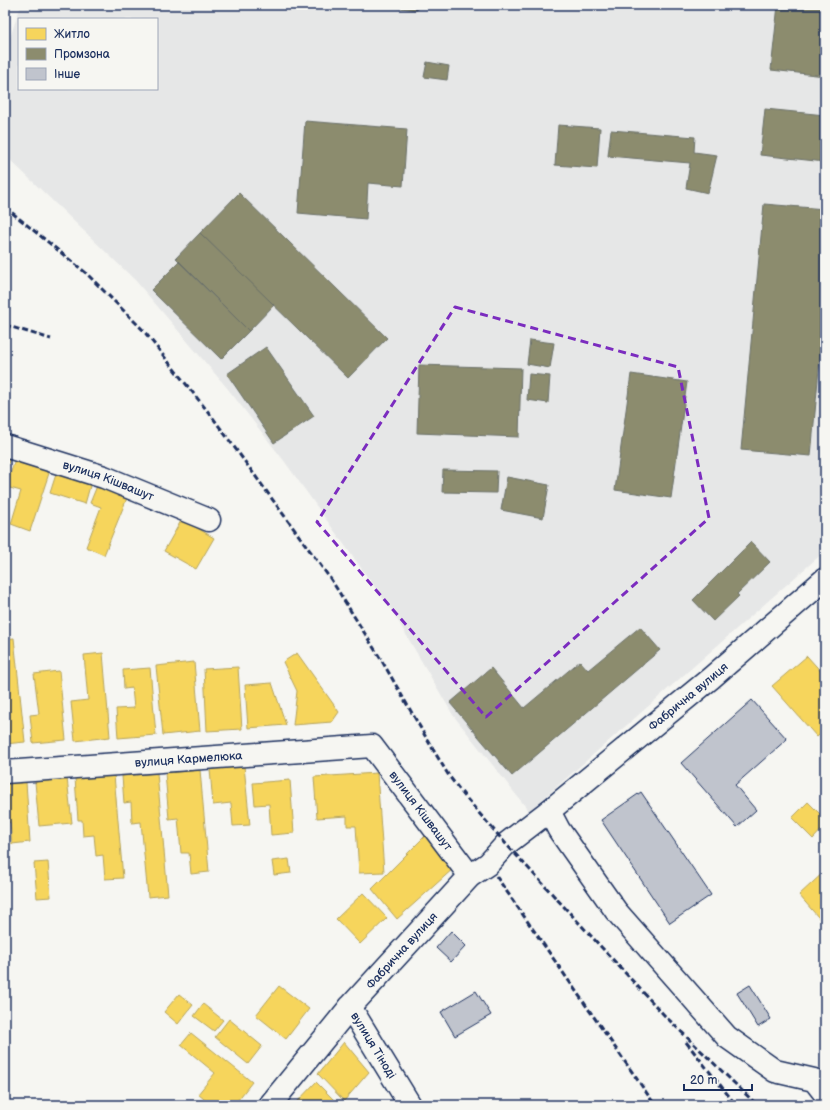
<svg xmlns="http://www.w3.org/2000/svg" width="830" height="1110" viewBox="0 0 830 1110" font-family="'Balsamiq Sans',sans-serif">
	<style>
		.built { fill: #e6e7e7; fill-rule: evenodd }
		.homes { fill: #f6d55c; stroke: #b4a35d }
		.industry { fill: #8c8c6e; stroke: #6a7069 }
		.building { fill: #c0c4cd; stroke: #1b2f5e }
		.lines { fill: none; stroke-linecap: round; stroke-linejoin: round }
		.minor-casing { stroke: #1b2f5e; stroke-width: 25 }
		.minor { stroke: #f6f6f2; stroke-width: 22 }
		.rail { stroke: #1b2f5e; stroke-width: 3; stroke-dasharray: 6 3; stroke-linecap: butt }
		.marked { fill: none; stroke: #7b2cbf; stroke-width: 3; stroke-dasharray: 8 5; stroke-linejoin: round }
		.labels { text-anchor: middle; stroke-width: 4; stroke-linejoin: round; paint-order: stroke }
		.street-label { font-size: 12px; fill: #1b2f5e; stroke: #f6f6f2 }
	</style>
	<rect width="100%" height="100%" fill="#f6f6f2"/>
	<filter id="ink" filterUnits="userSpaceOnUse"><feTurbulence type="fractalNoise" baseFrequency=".025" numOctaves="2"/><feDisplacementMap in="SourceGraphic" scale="8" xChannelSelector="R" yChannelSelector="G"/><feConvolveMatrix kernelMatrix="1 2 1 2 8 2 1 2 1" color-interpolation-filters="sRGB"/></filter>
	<g filter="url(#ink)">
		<!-- built -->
		<path class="built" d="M21,5H825V551L529,811L453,715L394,614L285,462L228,389L135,280L5,155V52ZM19,19H157V89H19Z"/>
		<!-- homes -->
		<g class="homes">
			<path d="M5,453L11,455L5,473Z"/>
			<path d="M16,456L51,467L30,531L11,524L21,491L6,487Z"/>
			<path d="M58,468L92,479L85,504L50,493Z"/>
			<path d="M99,481L129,493L104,555L86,547L101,507L90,503Z"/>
			<path d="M182,519L214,538L196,569L164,551Z"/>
			<path d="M14,638L25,742L5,744V639Z"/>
			<path d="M103,653L110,737L75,741L71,702L88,700L84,655Z"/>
			<path d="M297,653L339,712L332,722L293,725L297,691L283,662Z"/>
			<path d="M807,656L825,676V730L817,737L772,686Z"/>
			<path d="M194,662L200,731L163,735L156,666Z"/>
			<path d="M238,667L242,729L207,731L204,669Z"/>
			<path d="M150,668L156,735L118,738L116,709L134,708L132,688L124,689L123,670Z"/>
			<path d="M59,671L66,740L33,743L30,715L39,714L34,674Z"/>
			<path d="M272,683L286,725L248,728L245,685Z"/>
			<path d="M244,766L250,825L233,826L231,803L213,805L210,769Z"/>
			<path d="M200,770L209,872L191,874L189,853H181L178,818L169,819L165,773Z"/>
			<path d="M157,773L168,895L148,897L141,822L132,823L131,802L124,803L122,776Z"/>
			<path d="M377,773L384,872L359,873L356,826H347V816L317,818L314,777Z"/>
			<path d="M114,775L123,878L105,879L103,855L96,856L94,835L83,836L82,820H78L75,778Z"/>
			<path d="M67,778L72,823L39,826L35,782Z"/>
			<path d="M290,780L294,833L271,835L269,804L255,805L253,783Z"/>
			<path d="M26,782L30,842L12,844L10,822L5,823V783Z"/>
			<path d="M808,802L825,819V826L813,839L792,818Z"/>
			<path d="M427,834L454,868L397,919L372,889Z"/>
			<path d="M289,859L291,873L274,875L272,861Z"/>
			<path d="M48,862L51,897L37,898L34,863Z"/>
			<path d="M825,871V925L799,895Z"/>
			<path d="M363,893L387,918L360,944L336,919Z"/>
			<path d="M279,986L309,1009L286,1039L256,1015Z"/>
			<path d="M179,994L193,1005L178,1024L164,1012Z"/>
			<path d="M203,1004L223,1020L214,1031L194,1016Z"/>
			<path d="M229,1019L262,1046L248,1064L215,1037Z"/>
			<path d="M191,1033L252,1082L234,1105H211L198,1094L215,1073L181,1045Z"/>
			<path d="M344,1042L369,1072L344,1101L318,1074Z"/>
			<path d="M316,1082L339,1105L295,1104Z"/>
		</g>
		<!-- industry -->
		<g class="industry">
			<path d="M376,5H418L417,10Z"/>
			<path d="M778,5H825V76L771,70Z"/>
			<path d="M427,62L449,66L447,80L424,77Z"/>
			<path d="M765,109L825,115V162L760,155Z"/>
			<path d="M305,121L407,129L403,186L368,183L366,219L298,213Z"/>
			<path d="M558,125L600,128L597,168L555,165Z"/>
			<path d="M611,130L695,137L694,152L717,155L708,193L686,188L690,163L608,156Z"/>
			<path d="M239,193L387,338L348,378L200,233Z"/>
			<path d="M764,204L825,209V314H824L811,456L741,450Z"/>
			<path d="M200,233L274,305L249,331L176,258Z"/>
			<path d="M179,262L249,331L221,359L151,290Z"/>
			<path d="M530,340L554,343L550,368L527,364Z"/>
			<path d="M266,347L314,416L274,443L227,374Z"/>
			<path d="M419,365L521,368L519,437L417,433Z"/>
			<path d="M529,374L550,376L548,403L527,400Z"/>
			<path d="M631,374L687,382L671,498L615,490Z"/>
			<path d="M443,470L497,471L496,493L442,492Z"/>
			<path d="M507,477L549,485L543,518L501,510Z"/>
			<path d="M751,542L770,562L737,594L739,596L713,621L693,600Z"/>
			<path d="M640,627L660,650L512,776L450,703L491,668L524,708L580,661L588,670Z"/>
		</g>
		<!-- building -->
		<g class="building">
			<path d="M752,700L787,739L735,785L756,810L737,827L681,763Z"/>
			<path d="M641,792L711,895L670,923L601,820Z"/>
			<path d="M451,931L466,946L451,962L436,948Z"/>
			<path d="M750,985L771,1019L758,1027L737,993Z"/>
			<path d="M476,991L491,1015L455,1036L441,1012Z"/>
		</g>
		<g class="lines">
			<defs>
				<g id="minor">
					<path id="s1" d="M5,446L104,477L209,520"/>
					<path id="s2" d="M5,772L372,746L470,876"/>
					<path d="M549,811L559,830L616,911L727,1037L775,1071L814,1080L825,1094"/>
					<path id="s3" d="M350,1007L410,1105"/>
					<path id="s4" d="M270,1105L350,1007L470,876L488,864L506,844L549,811L711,678L825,579"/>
				</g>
			</defs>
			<!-- minor casing -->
			<use href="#minor" class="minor-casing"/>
			<!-- minor -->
			<use href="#minor" class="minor"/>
			<!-- rail -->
			<g class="rail">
				<path d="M5,207L86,273L143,330L213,418L332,581L382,661L431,746L449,776L466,798L506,844L665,1016L757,1105"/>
				<path d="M5,325L51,339"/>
				<path d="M496,876L655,1105"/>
				<path d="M686,1042L736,1105"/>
			</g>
		</g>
	</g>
	<!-- marked area -->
	<path class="marked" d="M455,307L678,367L709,518L486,717L317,522Z"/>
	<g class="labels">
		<!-- street labels -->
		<g class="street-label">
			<text dy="4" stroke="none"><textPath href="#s1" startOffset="109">вулиця Кішвашут</textPath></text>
			<text dy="4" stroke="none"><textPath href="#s4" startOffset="587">Фабрична вулиця</textPath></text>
			<text dy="4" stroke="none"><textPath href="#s2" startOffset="184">вулиця Кармелюка</textPath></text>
			<text dy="4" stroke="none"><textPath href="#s2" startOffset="449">вулиця Кішвашут</textPath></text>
			<text dy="4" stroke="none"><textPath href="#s4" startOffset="203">Фабрична вулиця</textPath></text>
			<text dy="4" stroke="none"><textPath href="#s3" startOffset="45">вулиця Тіноді</textPath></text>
		</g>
	</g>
	<!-- margin -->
	<rect width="830" height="1110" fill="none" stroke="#f6f6f2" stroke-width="20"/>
	<rect x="10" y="10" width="810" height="1090" fill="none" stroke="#1b2f5e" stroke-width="1.5" filter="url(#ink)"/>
	<!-- legend -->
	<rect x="18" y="18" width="140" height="72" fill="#f6f6f2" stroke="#9ea6b7"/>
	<rect x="26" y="28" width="20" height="12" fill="#f6d55c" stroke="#9ea6b7"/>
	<text x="54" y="38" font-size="12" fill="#1b2f5e">Житло</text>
	<rect x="26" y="48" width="20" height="12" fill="#8c8c6e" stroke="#9ea6b7"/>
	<text x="54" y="58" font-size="12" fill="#1b2f5e">Промзона</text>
	<rect x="26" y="68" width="20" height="12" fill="#c0c4cd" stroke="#9ea6b7"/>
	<text x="54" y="78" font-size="12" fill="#1b2f5e">Інше</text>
	<!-- scale -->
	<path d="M684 1084v6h68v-6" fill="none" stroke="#1b2f5e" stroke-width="2"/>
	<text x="690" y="1084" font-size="12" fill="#1b2f5e" stroke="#f6f6f2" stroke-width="3" paint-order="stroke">20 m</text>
</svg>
